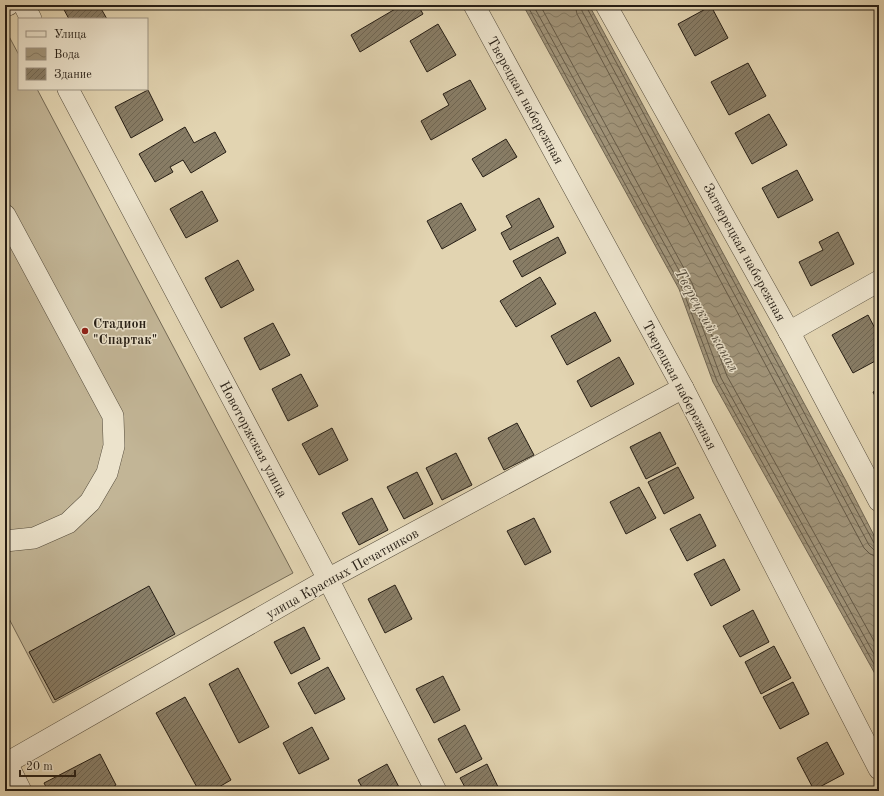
<svg xmlns="http://www.w3.org/2000/svg" width="884" height="796" viewBox="0 0 884 796" font-family="'Old Standard TT',serif">
	<style>
		.garden { fill: #c2b596; stroke: #746a56 }
		.water { fill: url(#water-waves); stroke: #706653 }
		.lines { fill: none; stroke-linecap: round; stroke-linejoin: round }
		.shore { stroke: #645a48; stroke-width: 1 }
		.building { fill: url(#building-hatch); stroke: #261e15 }
		.street-casing { stroke: #554c3c; stroke-width: 22 }
		.street { stroke: #ece3cc; stroke-width: 21 }
		.poi-dot { fill: #8f2418; stroke: #ece3cc; stroke-width: 1.5 }
		.labels { text-anchor: middle; stroke-width: 3; stroke-linejoin: round; paint-order: stroke }
		.street-label { font-size: 14px; fill: #261e15; stroke: #ece3cc }
		.poi-label { font-size: 14px; font-weight: bold; fill: #261e15; stroke: #ece3cc; text-anchor: start }
		.water-label { font-size: 15px; font-style: italic; fill: #514839; stroke: #ece3cc }
	</style>
	<defs>
		<pattern id="water-waves" width="16" height="10" patternUnits="userSpaceOnUse"><rect width="16" height="10" fill="#a2967c"/><path d="M0 5q4-4 8 0t8 0" fill="none" stroke="#847a64"/></pattern>
		<pattern id="building-hatch" width="6" height="6" patternUnits="userSpaceOnUse"><rect width="6" height="6" fill="#887d66"/><path d="M-1 1l2-2M0 6l6-6M5 7l2-2" fill="none" stroke="#6f6653"/></pattern>
	</defs>
	<rect width="100%" height="100%" fill="#e2d4b1"/>
	<filter id="stains"><feTurbulence type="fractalNoise" baseFrequency=".005" numOctaves="4"/><feColorMatrix values="0 0 0 0 .2 0 0 0 0 .09 0 0 0 0 .02 0 0 0 .5 -.17"/></filter>
	<radialGradient id="worn" r=".72"><stop offset=".6" stop-color="#630" stop-opacity="0"/><stop offset="1" stop-color="#630" stop-opacity=".3"/></radialGradient>
	<!-- garden -->
	<path class="garden" d="M5,29L19,55V89H37L293,573L53,703L5,611Z"/>
	<!-- water -->
	<path class="water" d="M523,5H589L846,481L879,545V681L713,382L679,289Z"/>
	<g class="lines">
		<!-- shore -->
		<g class="shore">
			<path d="M527,5L682,288L717,381L879,673"/>
			<path d="M533,5L687,285L721,378L879,663"/>
			<path d="M540,5L692,283L727,376L879,650"/>
			<path d="M575,5L577,14L864,548L870,554L879,557"/>
			<path d="M581,5L582,11L869,545L874,550L879,551"/>
			<path d="M586,5L587,8L874,543L876,545L879,546"/>
		</g>
	</g>
	<!-- building -->
	<g class="building">
		<path d="M63,5H99L107,19H69L62,6Z"/>
		<path d="M402,5H418L423,14L360,52L351,35Z"/>
		<path d="M711,6L728,38L695,56L678,24Z"/>
		<path d="M438,24L456,55L427,72L410,41Z"/>
		<path d="M748,63L766,96L729,115L711,82Z"/>
		<path d="M470,80L486,109L431,140L421,121L449,105L443,94Z"/>
		<path d="M148,90L163,120L131,138L115,107Z"/>
		<path d="M769,114L787,145L752,164L735,133Z"/>
		<path d="M185,127L194,143L215,132L226,152L191,173L183,160L170,167L173,172L155,182L139,154Z"/>
		<path d="M506,139L517,157L483,177L472,159Z"/>
		<path d="M797,170L813,200L778,218L762,188Z"/>
		<path d="M202,191L218,221L186,238L170,209Z"/>
		<path d="M539,198L554,227L510,250L501,233L512,227L506,216Z"/>
		<path d="M461,203L476,230L442,249L427,221Z"/>
		<path d="M838,232L854,264L811,286L799,262L823,250L819,242Z"/>
		<path d="M558,237L566,253L522,277L513,261Z"/>
		<path d="M238,260L254,290L221,308L205,278Z"/>
		<path d="M540,277L556,304L516,327L500,301Z"/>
		<path d="M595,312L611,341L567,365L551,336Z"/>
		<path d="M868,315L879,336V359L853,373L832,335Z"/>
		<path d="M273,323L290,355L260,370L244,338Z"/>
		<path d="M619,357L634,384L591,407L577,381Z"/>
		<path d="M301,374L318,406L288,421L272,389Z"/>
		<path d="M879,389V404L873,392Z"/>
		<path d="M517,423L534,455L504,470L488,438Z"/>
		<path d="M332,428L348,460L319,475L302,444Z"/>
		<path d="M660,432L676,464L646,479L630,447Z"/>
		<path d="M456,453L472,485L442,500L426,468Z"/>
		<path d="M678,467L694,498L664,514L648,482Z"/>
		<path d="M417,472L433,504L404,519L387,487Z"/>
		<path d="M639,487L656,518L626,534L610,502Z"/>
		<path d="M372,498L388,530L359,545L342,513Z"/>
		<path d="M700,514L716,546L687,561L670,529Z"/>
		<path d="M534,518L551,552L525,565L507,531Z"/>
		<path d="M724,559L740,590L711,606L694,574Z"/>
		<path d="M395,585L412,619L385,633L368,599Z"/>
		<path d="M149,586L175,634L55,700L29,652Z"/>
		<path d="M753,610L769,642L740,657L723,626Z"/>
		<path d="M304,627L320,659L291,674L274,642Z"/>
		<path d="M774,646L791,678L761,694L745,662Z"/>
		<path d="M328,667L345,699L315,714L298,683Z"/>
		<path d="M238,668L269,727L239,743L209,684Z"/>
		<path d="M443,676L460,710L434,723L416,689Z"/>
		<path d="M793,682L809,714L780,729L763,697Z"/>
		<path d="M185,697L231,780L212,791H199L156,713Z"/>
		<path d="M465,725L482,759L456,773L438,739Z"/>
		<path d="M312,727L329,759L299,774L283,743Z"/>
		<path d="M827,742L844,774L814,790L797,758Z"/>
		<path d="M100,754L116,785L106,791H48L44,783Z"/>
		<path d="M387,764L401,791H364L358,780Z"/>
		<path d="M487,764L500,791H467L460,778Z"/>
	</g>
	<g class="lines">
		<defs>
			<g id="street">
				<path d="M24,5L31,19"/>
				<path d="M474,5L683,388L879,769"/>
				<path d="M606,5L792,337L879,501"/>
				<path d="M5,6L8,5"/>
				<path d="M68,89L328,579L436,791"/>
				<path d="M5,215L113,416L114,446L107,473L90,502L68,523L34,538L5,541"/>
				<path d="M789,332L879,281"/>
				<path d="M5,759L21,791"/>
				<path d="M5,764L328,579L683,388"/>
			</g>
		</defs>
		<!-- street casing -->
		<use href="#street" class="street-casing"/>
		<!-- street -->
		<use href="#street" class="street"/>
	</g>
	<!-- markers -->
	<circle class="poi-dot" cx="85" cy="331" r="4"/>
	<g class="labels">
		<!-- street labels -->
		<g class="street-label">
			<text transform="translate(526 100) rotate(61)" y="5">Тверецкая набережная</text>
			<text transform="translate(745 252) rotate(61)" y="5">Затверецкая набережная</text>
			<text transform="translate(680 385) rotate(62)" y="5">Тверецкая набережная</text>
			<text transform="translate(254 439) rotate(62)" y="5">Новоторжская улица</text>
			<text transform="translate(342 573) rotate(-29)" y="5">улица Красных Печатников</text>
		</g>
		<!-- poi labels -->
		<g class="poi-label">
			<text x="93" y="328">Стадион<tspan x="93" dy="16">"Спартак"</tspan></text>
		</g>
		<!-- water labels -->
		<g class="water-label">
			<text transform="translate(707 320) rotate(61)" y="5">Тверецкий канал</text>
		</g>
	</g>
	<!-- margin -->
	<rect width="884" height="796" fill="none" stroke="#e2d4b1" stroke-width="20"/>
	<rect x="6" y="6" width="872" height="784" fill="none" stroke="#261e15" stroke-width="2"/>
	<rect x="10" y="10" width="864" height="776" fill="none" stroke="#261e15"/>
	<!-- legend -->
	<rect x="18" y="18" width="130" height="72" fill="#ece3cc" stroke="#9d9483"/>
	<rect x="26" y="31" width="20" height="6" fill="#ece3cc" stroke="#9d9483"/>
	<text x="54" y="38" font-size="12" fill="#261e15">Улица</text>
	<rect x="26" y="48" width="20" height="12" fill="url(#water-waves)" stroke="#9d9483"/>
	<text x="54" y="58" font-size="12" fill="#261e15">Вода</text>
	<rect x="26" y="68" width="20" height="12" fill="url(#building-hatch)" stroke="#9d9483"/>
	<text x="54" y="78" font-size="12" fill="#261e15">Здание</text>
	<!-- scale -->
	<path d="M20 770v6h55v-6" fill="none" stroke="#261e15" stroke-width="2"/>
	<text x="26" y="770" font-size="12" fill="#261e15" stroke="#ece3cc" stroke-width="3" paint-order="stroke">20 m</text>
	<rect width="100%" height="100%" filter="url(#stains)"/>
	<rect width="100%" height="100%" fill="url(#worn)"/>
</svg>
